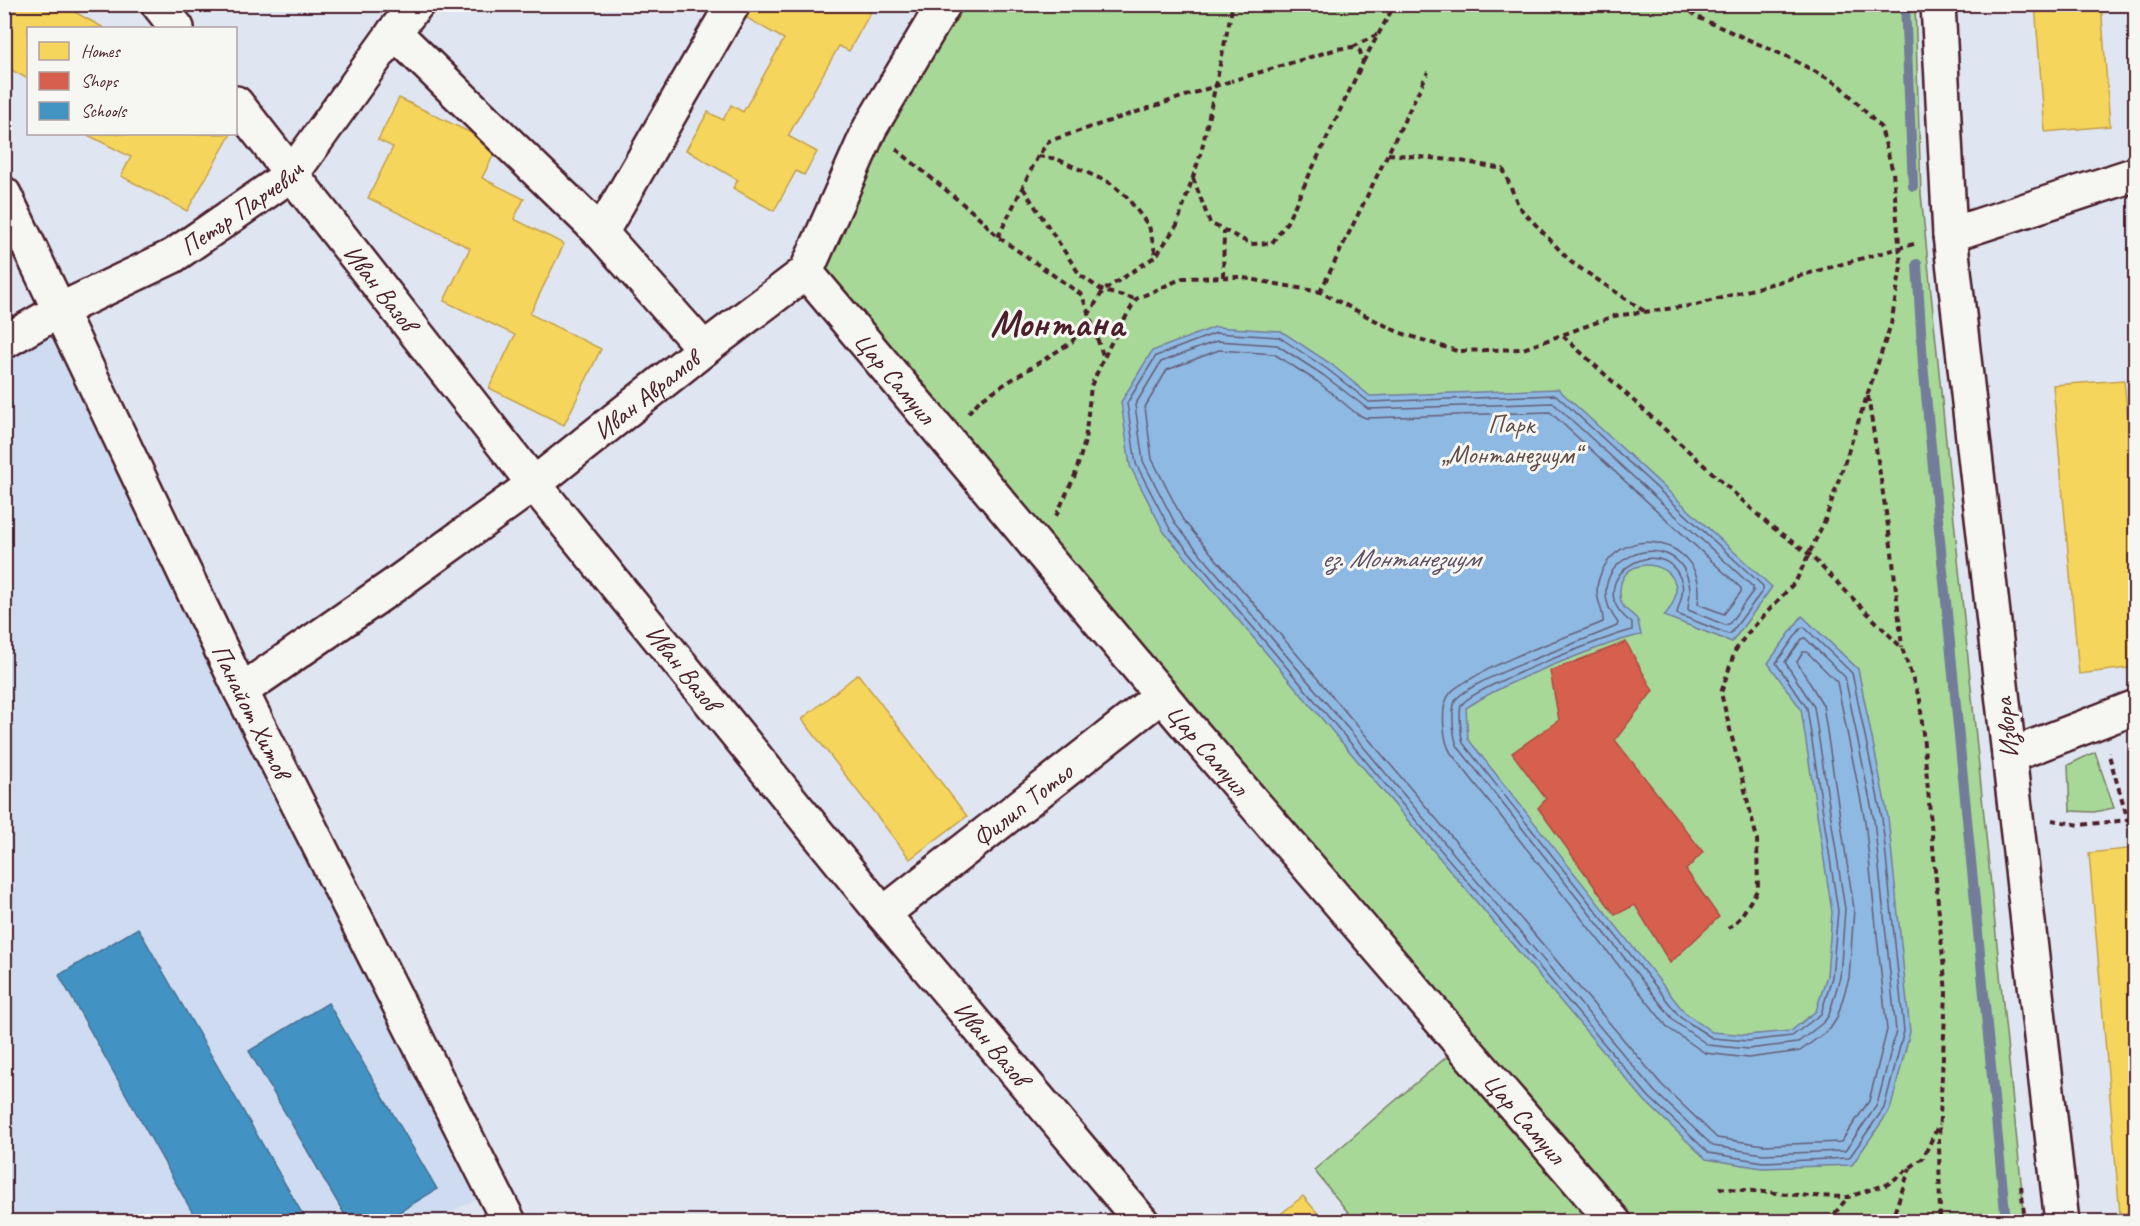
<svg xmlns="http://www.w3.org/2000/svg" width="2140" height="1226" viewBox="0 0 2140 1226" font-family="Caveat,sans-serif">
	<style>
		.built { fill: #cedbf0 }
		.green { fill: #a7d898; stroke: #787c62; stroke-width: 1.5 }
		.water { fill: #8eb9e3; stroke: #737b99; stroke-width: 1.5 }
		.homes { fill: #f6d55c; stroke: #c29e4d; stroke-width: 1.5 }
		.shops { fill: #d6604d; stroke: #ac4c43; stroke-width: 1.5 }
		.schools { fill: #4393c3; stroke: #457095; stroke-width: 1.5 }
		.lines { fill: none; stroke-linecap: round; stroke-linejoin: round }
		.shore { stroke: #655d75; stroke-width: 1.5 }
		.stream { stroke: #737b99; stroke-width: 10 }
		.street-casing { stroke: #4a1f2b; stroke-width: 38 }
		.secondary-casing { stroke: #4a1f2b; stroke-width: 38 }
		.path { stroke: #4a1f2b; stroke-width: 4; stroke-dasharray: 6 4.5; stroke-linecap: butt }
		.street { stroke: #f6f6f2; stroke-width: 33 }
		.secondary { stroke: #f6f6f2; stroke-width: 33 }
		.path-bridge { stroke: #4a1f2b; stroke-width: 4; stroke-dasharray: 6 4.5; stroke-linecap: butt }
		.labels { text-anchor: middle; stroke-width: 6; stroke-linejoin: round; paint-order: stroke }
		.street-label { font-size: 26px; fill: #4a1f2b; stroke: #f6f6f2 }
		.park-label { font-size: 26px; fill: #614d46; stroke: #f6f6f2 }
		.water-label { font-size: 27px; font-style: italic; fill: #5e4d62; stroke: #f6f6f2 }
		.town-label { font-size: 38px; font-weight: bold; fill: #4a1f2b; stroke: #f6f6f2 }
	</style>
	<rect width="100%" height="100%" fill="#dfe6f1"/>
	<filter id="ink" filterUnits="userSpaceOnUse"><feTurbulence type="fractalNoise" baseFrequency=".0167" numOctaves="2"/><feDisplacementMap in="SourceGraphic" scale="12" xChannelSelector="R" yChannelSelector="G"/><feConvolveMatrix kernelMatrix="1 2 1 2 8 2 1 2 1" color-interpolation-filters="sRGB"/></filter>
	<g filter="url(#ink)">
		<!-- built -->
		<path class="built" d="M48,328L484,1195L433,1221H5L4,353Z"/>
		<!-- green -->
		<g class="green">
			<path d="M944,5H1915L1921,194L2025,1221H1623L806,272Z"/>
			<path d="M2095,752L2114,808L2094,812L2070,811L2068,765Z"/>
			<path d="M1457,1048L1599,1221H1355L1314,1170Z"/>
		</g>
		<!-- water -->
		<path class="water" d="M1215,327L1281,331L1331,364L1370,396L1558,389L1772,587L1732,642L1664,616C1707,566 1621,544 1620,591C1619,612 1633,611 1638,621C1639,625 1640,631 1641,635C1619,639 1599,648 1579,655C1540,670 1501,685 1466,708L1468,739L1685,1013L1712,1032L1747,1035L1791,1031L1816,1011L1827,975L1832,912L1801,709L1768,663L1802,616L1858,669L1888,817L1910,1032L1890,1110L1852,1165L1762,1168L1706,1159L1645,1101L1164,532L1130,466L1121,402L1152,351Z"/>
		<!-- homes -->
		<g class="homes">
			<path d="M18,4H60L104,28H28V79L4,66V29Z"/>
			<path d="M742,4H871L874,6L849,51L839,46L788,136L817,152L804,175L796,171L774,211L733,188L738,180L686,150L708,112L723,120L731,105L743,112L784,39L738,13Z"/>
			<path d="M2035,4H2101L2110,126L2045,132Z"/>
			<path d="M399,98L498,146L482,178L524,199L514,219L564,244L530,314L601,349L564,425L489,388L515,335L444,301L470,248L368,198L393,147L378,140Z"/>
			<path d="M86,134H231L187,211L121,176L131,157Z"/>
			<path d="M2124,380L2136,500V667L2079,674L2053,385Z"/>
			<path d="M858,674L967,816L910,859L802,719Z"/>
			<path d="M2136,848V1212L2120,1214L2089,853Z"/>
			<path d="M1303,1196L1325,1222H1271Z"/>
		</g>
		<!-- shops -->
		<path class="shops" d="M1626,642L1653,691L1615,740L1703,852L1686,870L1719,917L1670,963L1635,905L1615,915L1538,808L1546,799L1512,753L1559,720L1550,671Z"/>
		<!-- schools -->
		<g class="schools">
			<path d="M138,928L307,1222H191L196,1219L59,975Z"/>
			<path d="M328,1003L437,1189L383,1222H349L249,1051Z"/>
		</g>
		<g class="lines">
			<!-- shore -->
			<g class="shore">
				<path d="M1216,333L1279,337L1327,369L1369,402L1556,395L1763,586V590L1731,633L1728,634L1677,614C1678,604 1685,595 1682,583C1664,525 1575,582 1632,623V630C1608,636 1468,689 1461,706C1459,712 1461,737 1463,743L1680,1017L1712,1038L1748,1041L1792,1036L1821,1014L1832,977L1838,911L1807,708L1776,663L1801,628L1804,627L1852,673L1882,818L1904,1031L1884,1108L1849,1158L1763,1162L1709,1153L1649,1097L1170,529L1136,464L1127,403L1156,356Z"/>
				<path d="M1217,341L1277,345L1323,375L1368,409L1553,403L1753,587V591L1729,624L1725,625L1688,610C1688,601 1692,593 1689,583C1675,519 1571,562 1618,623L1617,626C1582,641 1545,654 1510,669C1494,676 1470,686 1457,698C1450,706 1453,738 1458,747L1675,1022L1708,1045L1748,1049L1797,1043L1824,1022L1829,1015L1840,977L1845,909L1814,707L1785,662L1802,639L1805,638L1845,677L1874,820L1896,1031L1877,1105L1845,1151L1763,1154L1713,1146L1655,1092L1176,525L1143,461L1135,405L1161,362Z"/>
				<path d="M1219,350L1274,354L1318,382L1357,414L1366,418L1550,412L1741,588V592L1724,614L1698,604C1710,537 1615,517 1598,582C1594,599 1604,609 1603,622C1558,641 1510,655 1467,681C1461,685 1453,688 1449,695C1440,706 1443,741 1451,753L1668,1028L1705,1053L1748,1058L1800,1051L1830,1029L1837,1018L1849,978L1854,909L1823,705L1797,662L1803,652H1807L1837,682L1865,821L1887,1030L1869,1101L1841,1142L1764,1145L1717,1138L1662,1085L1183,520L1152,459L1145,407L1167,370Z"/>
			</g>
			<!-- stream -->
			<g class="stream">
				<path d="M1905,4L1913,186"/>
				<path d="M1917,264L1923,364L2006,1222"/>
			</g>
			<defs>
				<g id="street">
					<path d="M158,4L177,28"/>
					<path d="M1938,4L1950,235"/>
					<path d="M394,32L601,233L733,4"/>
					<path id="s1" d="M236,103L534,484L883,914L1142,1222"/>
					<path id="s2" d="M4,194L241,691L509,1222"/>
					<path d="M601,233L704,349"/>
					<path id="s3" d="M806,272L1190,729L1614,1222"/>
					<path id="s4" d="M4,342L60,310L173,256L292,174L394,32L417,4"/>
					<path id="s5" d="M241,691L393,586L534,484L704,349L806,272L870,128L944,4"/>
					<path d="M2009,756L2136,707"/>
					<path id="s6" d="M883,914L1162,695"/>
				</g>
				<path id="secondary" d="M2062,1222L1950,235L2136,174"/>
			</defs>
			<!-- street casing -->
			<use href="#street" class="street-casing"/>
			<!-- secondary casing -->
			<use href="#secondary" class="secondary-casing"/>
			<!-- path -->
			<g class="path">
				<path d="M1683,4L1697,17L1788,57L1840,85L1881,128L1893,172L1901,267L1891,324L1826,518L1796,581L1746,635L1735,651L1721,693L1757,839L1758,889L1740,918L1726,931"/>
				<path d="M1353,47L1378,34"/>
				<path d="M1363,62L1395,4"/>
				<path d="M896,149L980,218L998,237L1082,295L1104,358"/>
				<path d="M1388,154L1461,161L1503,169L1519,207L1571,262L1644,311"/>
				<path d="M1038,156L1057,159L1110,183L1126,196L1149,226L1156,256"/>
				<path d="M1193,178L1210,223L1251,244L1272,243L1287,222L1363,62L1360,51L1352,47L1337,49L1231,81"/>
				<path d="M1023,188L1080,275L1103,291L1136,299"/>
				<path d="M998,237L1038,156L1049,141L1194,93"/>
				<path d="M1223,277L1224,231"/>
				<path d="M1320,292L1428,72"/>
				<path d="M1563,336L1768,524L1809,554L1902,648L1920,700L1946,993L1939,1137L1940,1222"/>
				<path d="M1868,396L1892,552L1902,647"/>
				<path d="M968,413L981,399L1072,342L1103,291L1156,256L1177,225L1201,153L1233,4"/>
				<path d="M1056,516L1075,475L1085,441L1091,386L1110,345L1136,299L1183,278L1239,277L1320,292L1398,332L1457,351L1523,349L1614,316L1696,305L1917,243"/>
				<path d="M2052,820L2080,825L2128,820L2108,752"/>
				<path d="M2021,1186L2025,1222"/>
				<path d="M1719,1188L1810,1196L1848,1197L1888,1184L1923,1158L1939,1124"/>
				<path d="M1828,1222L1848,1197"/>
				<path d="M1891,1222L1910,1168"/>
			</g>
			<!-- street -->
			<use href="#street" class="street"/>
			<!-- secondary -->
			<use href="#secondary" class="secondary"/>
			<!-- path-bridge -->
			<path class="path-bridge" d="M1194,93L1231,81"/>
		</g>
	</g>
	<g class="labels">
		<!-- street labels -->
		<g class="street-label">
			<text dy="9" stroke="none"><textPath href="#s4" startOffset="273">Петър Парчевич</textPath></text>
			<text dy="9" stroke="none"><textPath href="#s1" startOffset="234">Иван Вазов</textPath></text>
			<text dy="9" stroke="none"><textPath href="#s3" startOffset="138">Цар Самуил</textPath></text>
			<text dy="9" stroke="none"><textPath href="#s5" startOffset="502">Иван Аврамов</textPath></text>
			<text dy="9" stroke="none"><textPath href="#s1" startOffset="720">Иван Вазов</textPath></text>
			<text dy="9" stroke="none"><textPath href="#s2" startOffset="573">Панайот Хитов</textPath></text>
			<text transform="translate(2006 728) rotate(-97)" y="9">Извора</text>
			<text dy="9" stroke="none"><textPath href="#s3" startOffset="624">Цар Самуил</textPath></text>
			<text dy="9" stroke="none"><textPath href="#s6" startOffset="177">Филип Тотьо</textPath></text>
			<text dy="9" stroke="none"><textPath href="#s1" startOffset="1206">Иван Вазов</textPath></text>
			<text dy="9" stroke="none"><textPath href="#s3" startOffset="1110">Цар Самуил</textPath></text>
		</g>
		<!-- park labels -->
		<g class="park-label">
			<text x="1511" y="433">Парк<tspan x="1511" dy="30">„Монтанезиум“</tspan></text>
		</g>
		<!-- water labels -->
		<g class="water-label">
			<text x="1400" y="567">ез. Монтанезиум</text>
		</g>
		<!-- town labels -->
		<g class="town-label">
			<text x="1057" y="336">Монтана</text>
		</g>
	</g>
	<!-- margin -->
	<rect width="2140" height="1226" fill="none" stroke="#f6f6f2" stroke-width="24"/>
	<rect x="12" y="12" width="2116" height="1202" fill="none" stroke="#4a1f2b" stroke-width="2" filter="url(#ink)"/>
	<!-- legend -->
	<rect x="27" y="27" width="210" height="108" fill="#f6f6f2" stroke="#b1a0a2" stroke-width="1.5"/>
	<rect x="39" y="42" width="30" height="18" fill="#f6d55c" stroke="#b1a0a2" stroke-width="1.5"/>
	<text x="81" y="57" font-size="18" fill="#4a1f2b">Homes</text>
	<rect x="39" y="72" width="30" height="18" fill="#d6604d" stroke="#b1a0a2" stroke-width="1.5"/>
	<text x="81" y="87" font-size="18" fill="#4a1f2b">Shops</text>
	<rect x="39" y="102" width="30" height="18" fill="#4393c3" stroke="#b1a0a2" stroke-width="1.5"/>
	<text x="81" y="117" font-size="18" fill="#4a1f2b">Schools</text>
</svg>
